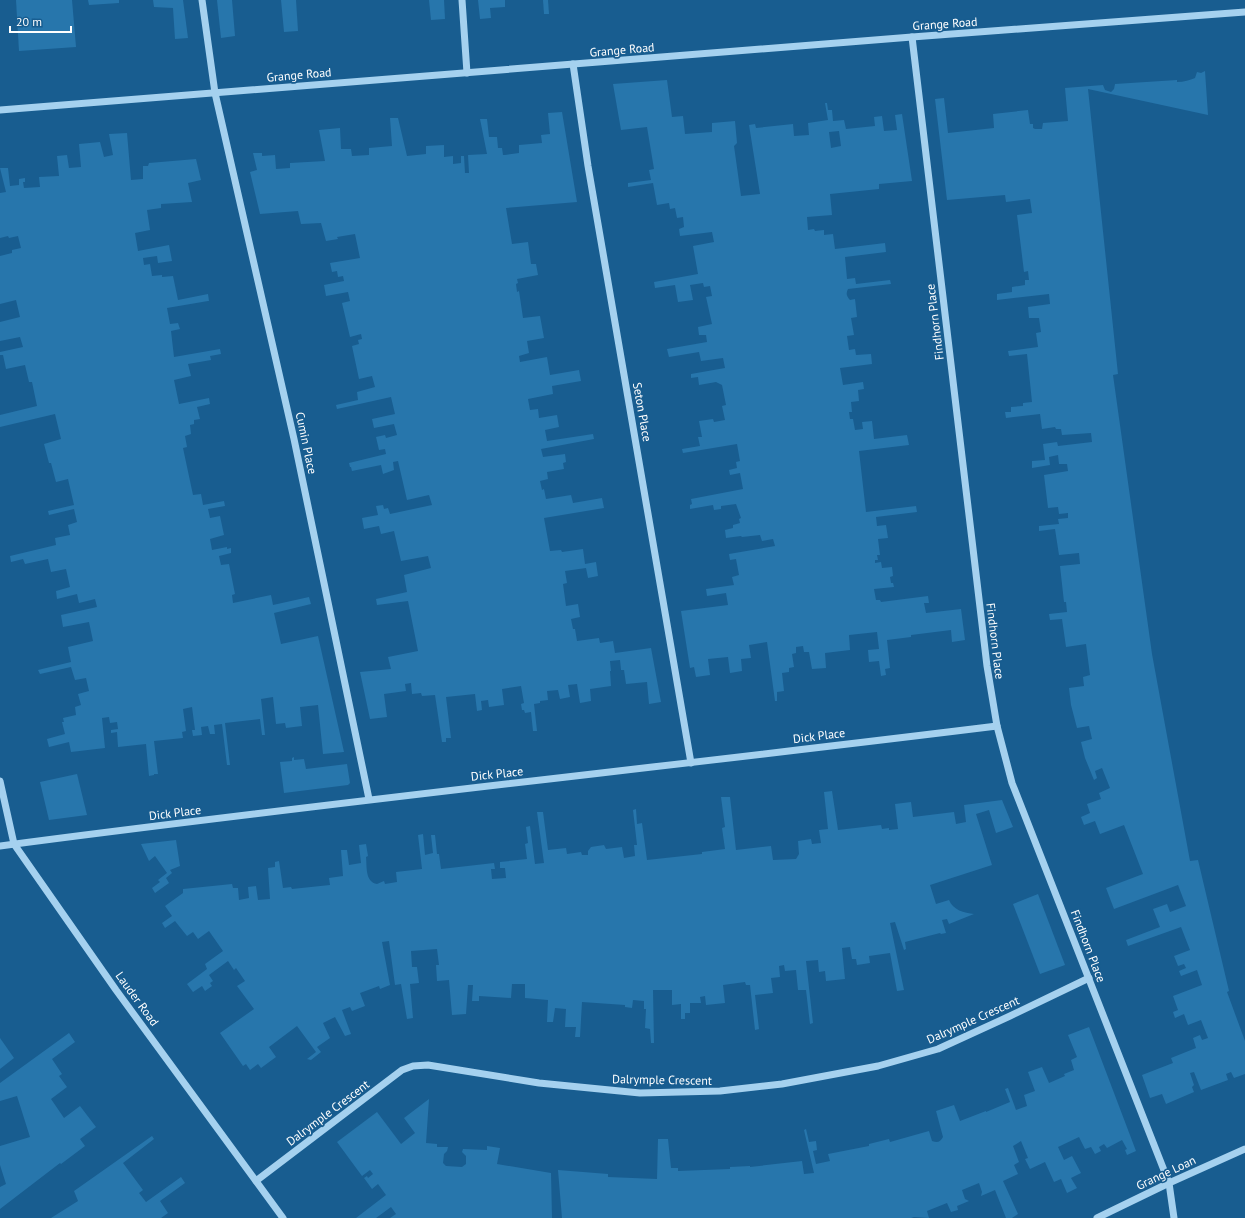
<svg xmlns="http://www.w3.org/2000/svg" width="1245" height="1218" viewBox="0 0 1245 1218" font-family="'PT Sans',sans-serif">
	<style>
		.green { fill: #2776ac; fill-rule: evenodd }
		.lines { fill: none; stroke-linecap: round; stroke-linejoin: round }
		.minor { stroke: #a5d1ef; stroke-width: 7 }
		.labels { text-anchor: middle; stroke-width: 3.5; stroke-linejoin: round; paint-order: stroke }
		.street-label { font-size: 12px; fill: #fff; stroke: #185d90 }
	</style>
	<rect width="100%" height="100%" fill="#185d90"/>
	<!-- green -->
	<g class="green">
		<path d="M16,0H72L76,47L19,51Z"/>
		<path d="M88,0H119V3L89,5Z"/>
		<path d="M153,0H183L188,38L175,39L173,8L154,7Z"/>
		<path d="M217,0H232L235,36L221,38Z"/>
		<path d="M281,0H296L298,31L284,32Z"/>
		<path d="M429,0H444L445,19L431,20Z"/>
		<path d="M478,0H505V7L490,8L491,18L480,19Z"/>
		<path d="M543,0H548L549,14H544Z"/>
		<path d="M1205,71L1208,115L1088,89L1118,374L1113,375L1152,654L1190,861L1198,860L1229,991L1227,992L1245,1041V1074L1234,1078L1231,1072L1226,1074L1228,1080L1201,1090L1194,1072L1190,1073L1194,1085L1192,1087L1194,1092L1166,1104L1162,1094L1150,1098L1142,1075L1173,1063L1171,1058L1196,1048L1193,1038L1200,1035L1202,1040L1208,1038L1201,1020L1188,1025L1184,1014L1175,1018L1173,1012L1178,1010L1173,996L1202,985L1197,970L1181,976L1179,971L1186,968L1184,964L1178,966L1174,956L1190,950L1181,927L1128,946L1126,940L1160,927L1153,909L1167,904L1170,912L1186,906L1178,885L1114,909L1106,888L1143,874L1124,825L1100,834L1095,821L1084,825L1081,817L1090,813L1087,804L1101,799L1099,793L1110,788L1102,768L1095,771L1097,778L1094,780L1085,758L1081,742L1092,739L1089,726L1077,728L1071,705L1069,688L1084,686L1083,677L1090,675L1086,644L1066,647L1062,619L1050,620L1049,614L1067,612L1066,602H1064L1060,566L1080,564L1079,553L1059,555L1055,529L1039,531V526L1059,524L1058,519L1068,518V513L1059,514L1058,507L1048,508L1044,475L1068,471L1067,464H1059L1058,455L1049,457L1050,465L1032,468V461L1045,460L1043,444L1057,442L1058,446L1092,442L1091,433L1062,435L1061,429H1056L1055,427L1042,429L1040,414L1006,418L1005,412H1011V407L1023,406V403L1032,402L1027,354L1009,356L1008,351L1038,347L1036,333L1041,332L1039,318H1029L1028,307L1050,304L1049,294L997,300V294L1012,292V287L1025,285V280H1029L1028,271L1024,272L1017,215L1032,213L1030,199L1006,202L1005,195L947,200L935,99L944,98L948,133L994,128L993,114L1028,110L1030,124H1033V128L1035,129H1042L1043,123L1068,121L1065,88L1103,85L1105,90L1111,92L1114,89L1115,84L1177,80V82C1184,82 1190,80 1195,78L1197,72L1201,73Z"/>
		<path d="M667,80L672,117L683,116L685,134L712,132V123L735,121L737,143L734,146L741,196L760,194L749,125L755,124L756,128L793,124L794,136L809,135L808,123L828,120L825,103H827L828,110H832L833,121L844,120L846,129L875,126L874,117L882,116L884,131L897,130L895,115L902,114L912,181L879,184V189L830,194L832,215L807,217L808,230L814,229L815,231L824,230V235L833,234L835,249L885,243L886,252L845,257L847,279L855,278L856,284L890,280L891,284L848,289C846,293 846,296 850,300L855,299L857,317L851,318L854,335L847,336L849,350L855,349L856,355L871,354L872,364L840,368L843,385L863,382L864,389L858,390L859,401L851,402L852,412H849L850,419H853L855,430L863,429L862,422L872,421L874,439L907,435L909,445L859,451L866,512L916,506L917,512L876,517L877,526L886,525L888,538L878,539L880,555H877L878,560H875V563L881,562L882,568L892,567L893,576L890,577L891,583H893L894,587L874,589L876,600H880L881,602L928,596L929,603H924L926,613L961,609L965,640L952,642L951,630L911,635V637L887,640L890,668L885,669L886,675L881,676L879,661L869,662L868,650L879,649L877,632L849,635L850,650L825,653L826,668L812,669L809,652H804L803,646L796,647V653L792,654L794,667L789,668V672L782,673L784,691L777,692V701H775L767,642L749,645L751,658L741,659L742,671L730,673L728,657L708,659L710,675L696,677L694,667L690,668L681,611L728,605L726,593L707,596L706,589L734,585L732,577L739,575L736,559L730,560L729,554L775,546L773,539L762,541L760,535L742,537L741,536L726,538L725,530L733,528V525L740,523L739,519L741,518L736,504L721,506V509L714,510L713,505L690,509V505L692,504L691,499L743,489L740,473L730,475L729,470L737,468L736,462L740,461L737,444L683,453L682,449L700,446L698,437H702L699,421L713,419L714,422L725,420L722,406L726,405L722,385L716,382L699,385L698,377L691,378V374L725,368L723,358L701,361L699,352L669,357L667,349L707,342L706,335H699L698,327L712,324L706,297L712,296L710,286L704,287L703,283L690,285L693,300L678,302L675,285L655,288L654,282L698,274L693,246L714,242L712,232L680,236L679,229L684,227L683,217L677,218L675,208L670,209L669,203L657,205L653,183L628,187V183L651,180L649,170L654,169L647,127L621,130L613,84ZM839,131L841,146L831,148L829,132Z"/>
		<path d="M562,112L577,202L506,208L512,244L528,242L531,264H536L538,275L517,279L518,283L516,284L517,292L519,291L523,318L540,316L544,338L527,341L529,353L519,356L520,362L547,357L550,375L579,370L581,381L552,386L553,394L528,399L530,410L538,409L539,418L557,415L559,427L545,430L547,441L593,434L594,439L541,449L543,457L565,454L566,462L563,463L564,469L547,472L548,479L540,481L542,490L544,489L546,499L571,495L573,503L602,498L604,508L544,518L550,551L561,550L562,552L583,549L585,564L596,562L598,576L588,578L586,568L565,571L567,583L563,584L566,606L578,604L580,617L571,619L573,629H575L577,641L599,638L600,643L613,641L615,653L651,648L661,702L649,704L647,682L626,684L624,670H621L620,660L610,661L611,671H610L611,686L590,689L591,701L580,703L577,684L568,685L570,697L560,699L558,690L547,691L548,700L540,701V703L534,704L537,731H533L531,712L525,713L524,710H522L521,704L524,703L521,686L502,689L504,705L489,707L488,700L481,701L482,710L477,711L475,694L446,697L451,738H446V742H442L435,695L422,696L421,693L412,694L411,683L405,684L406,691L384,694L387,717L370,719L360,672L391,669L388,657L418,651L408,601L377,605L376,599L407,592L404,575L431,568L428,556L401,561L394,531L381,534L379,526L364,529L362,518L378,515L376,506L383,505L384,509L388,508L390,514L432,505L429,495L407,500L398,461L393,462L394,470L383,474L381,465L352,471L351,467H350L349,463L386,454L385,449L379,450L376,437L385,435L386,438L397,435L394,424L374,428L372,419L395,414L391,397L337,409L336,405L358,400L357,392L375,387L372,376L359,379L352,346L359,344L358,340L362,339L361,334L350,337L342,303L350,301L348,292L326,296L324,285L344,281L343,276L338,277L337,271L332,272L330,263L360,258L355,234L337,237L338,239L326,241L321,223L301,224L298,211L260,214L250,172L257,170L253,153H262V156L275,155L276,169L290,168V163L325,161L319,130L340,128L341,149H351L352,156L369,155V148L392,146L390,118H398L407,156L426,154V146L444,145V157L453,156V164L461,163V156H464L465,173H469L468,155L487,154L480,119H487L489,137H497L498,148H502L503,155H505L519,153V145L542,143L541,135L550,134L548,113Z"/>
		<path d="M127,133L131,180L143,179V166H148L149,163L196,159L201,180L188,183L192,202L161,204V208L147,210L150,230L135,233L138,251L169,245L172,261L158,263L157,256L143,258L144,265L150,264L152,276L162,275V277L173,276L178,300L208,294L209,301H208L167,308L170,324L178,323L180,329L171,331L174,357L220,349L221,354L210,356L211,360L188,364L191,376L174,380L179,404L209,398L210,404L197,407L200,419L194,420V424L190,425L191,434L185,436L187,447L183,448L193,495L201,494L203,505L224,501L225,506L208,509L210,518L220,516L224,535L210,539L212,550L227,547V549L231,548V553L219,556L221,565L229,564L235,594L232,595L233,603L271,595L273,605L309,597L311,604L274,613L281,644L318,636L344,752L323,754L318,705L300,707L302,726L286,728L285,723L276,724L273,697L261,699L265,735H262L260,719L225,723L230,765H227L222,724L214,725L215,734H210L208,726L201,727L202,735L193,736L192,730H195L192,707L183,709L186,731L182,732L183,738L154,741L158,774H154V775L149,776L146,744L118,747L117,732L111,733V730L118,729L117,722L110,723L109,717L102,718L105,748L71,752L69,742L49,747L47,739L65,734L62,722H64L63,718L76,715L75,707L81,705L78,694L89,691L86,678L75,680L71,667L40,674L38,670L71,662L68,647L93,641L89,622L63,627L61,615L97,607L95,599L79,603L77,594L57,599L56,591L70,587L66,569L51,572L48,559L25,564L23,559L11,562L10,556L56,545L55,538L70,535L68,525L77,522L74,509L49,515L48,511L74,505L68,479L56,482L51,463H49L44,444L61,439L55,414L0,427V415L37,406L32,382H29L25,365L6,369L3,355H0V352L23,347L20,337L0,341V322L20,317L16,300L0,304V256L12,253V250L21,248L18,236L9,238L8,236L0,238V193L6,192L0,168H8L10,186L19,185V179L25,178V182H23L24,188L40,187L39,177L59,176L57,156L67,155L69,168L81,167L79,144L100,142L104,157L113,155L109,134Z"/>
		<path d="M294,757V760L304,759L306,769L347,764L350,783L348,785L284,793L280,762L292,761V758Z"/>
		<path d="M77,774L87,815L49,820L40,782Z"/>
		<path d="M832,791L838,830L881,825L882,829L889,828V830L898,829L895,804L911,802L913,817L954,812L956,824L966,822L964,805L1002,800L1013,827L996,833L989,810L976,814L992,865L930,885L936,904L949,900C953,910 964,913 974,914L949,924L947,919L942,920L946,933L941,934L940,933L905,942L906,949L904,950L895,922L890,923L904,990L897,991L890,953L869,956L870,963L857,965L856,959H852L850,947L842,948L845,979L826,981L825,971L819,972L818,960L806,961L813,1023L810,1024L806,990H798L796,970L785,971L784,965L779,966L780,977L771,978L773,993L755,995L759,1029L755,1030L750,985H746L745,982L723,985L725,1003L706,1005L705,996L700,997L701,1003H690V1013H685V1019H681V1004L672,1005V990H653L654,1043H651L650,1029L645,1028L646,1009H644V1001L633,1000L632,1008L625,1007V1005L582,1002L580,1037H575L576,1027H565L566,1009L555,1008L553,1022H547L548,1000L525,998V984H512L511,998L479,996V1001H472L473,985H468L466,1014L452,1015L449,980L437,981L436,965H439L437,949L411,951L412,967H417L419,983L410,984L413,1018L407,1019L401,984L395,985L389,941L382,942L390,985L380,989L379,986L360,993L365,1006L352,1011L350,1007L342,1010L351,1034L345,1036L335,1017L323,1023L330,1038L317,1047L321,1052L311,1060L307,1059L316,1052L297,1026L269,1047L276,1057L261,1068L258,1064L250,1070L246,1064L243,1066L220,1033L254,1009L237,986L245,981L236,968L234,970L228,961L209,975L213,981L210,983L212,986L205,991L202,986L193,992L187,984L207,969L205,964L223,951L209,931L198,939L193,932L187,936L175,921L165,928L162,923L172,916L165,906L183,893V889L232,884L233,888H238L239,900L249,898L248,887L256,886L258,900L270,899L268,868L275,867V862L279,861L283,888L291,887L292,889L330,885L329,878L343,876L341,850H347L349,865L361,863L359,845L366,844L368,856L366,857C367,867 365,882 377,884L384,881L385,884L397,882L396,872L422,869L418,835L423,834L425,855L433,853L431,835H435L437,854H439L441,869L494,863L495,869H491L492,879L506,878L505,868H500V862L527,859L525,844L528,843L526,827L530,826L535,864L544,863L537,812H543L548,850L566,848L567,854L581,852L582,855H588V851L591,847L604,845L606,849L622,847L624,858L635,856L634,845H637L633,810L636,809L637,824L642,823L647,860L702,854V852L725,849L722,828L725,827L721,797H730L736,850L771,846L773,860L796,859L799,854L798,841L811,839L812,844L821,843L819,830L828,829L824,792Z"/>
		<path d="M176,840L180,866L170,870L172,873L166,878L169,883L155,893L152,888L160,882L158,880L167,873L155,856L149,861L141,844Z"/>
		<path d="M1038,894L1065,965L1040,974L1013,904Z"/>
		<path d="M1089,1027L1136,1151L1127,1155L1125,1150L1127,1149L1122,1140L1107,1148L1104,1144L1099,1147L1101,1151L1095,1154L1091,1147L1085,1149L1079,1137L1058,1147L1064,1160L1072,1156L1081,1173L1071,1178L1077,1188L1067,1193L1061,1179L1054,1182L1045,1162L1030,1169L1025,1159L1028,1158L1021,1141L1013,1146L1019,1162L1014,1165L1018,1174L1003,1181L1018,1214L1012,1218H1006L995,1190L981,1196L982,1192L979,1183L962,1190L965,1199L969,1201L957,1206L958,1210L951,1212L947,1203L927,1211L929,1218L914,1217L911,1218H562L558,1170L608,1174V1177L657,1179L658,1139H668L671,1168H678V1171L730,1169V1167L750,1166V1167L802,1161L804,1174L814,1173L804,1130L806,1129L809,1142L816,1141L817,1150L813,1151L816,1164L830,1161L828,1154L869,1146V1144L889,1139L890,1142L929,1131L932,1141C938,1143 940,1142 943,1137L936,1111L954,1105L960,1121L986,1111V1112L1010,1102L1005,1089L1008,1088L1016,1110L1027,1106L1024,1095L1035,1091L1028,1072L1042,1067L1049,1083L1065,1076L1064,1074L1074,1070L1071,1060L1077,1057L1068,1035Z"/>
		<path d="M69,1033L75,1042L52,1059L62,1074L59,1076L67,1087L51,1099L64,1118L80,1106L96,1127L80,1139L85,1146L61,1164L60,1163L0,1209V1187L6,1184L0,1165V1146L30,1137L17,1096L0,1101V1083Z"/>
		<path d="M0,1038L14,1058L0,1069Z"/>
		<path d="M429,1099L426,1143L437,1144V1147H448L447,1151L444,1154L443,1163L446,1166L462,1167L466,1164V1156L462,1152L463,1149L487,1150V1146L500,1148L497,1164L551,1173L552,1218H390L396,1214L391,1207L376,1218H356L386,1195L378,1184L372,1189L364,1178L367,1176L368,1178L373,1174L370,1170L362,1176L337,1142L377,1112L401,1144L415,1133L404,1118Z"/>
		<path d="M152,1136L154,1139L123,1163L143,1190L139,1193L146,1202L181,1177L185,1183L160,1201L168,1213L161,1218H51L78,1201L74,1191Z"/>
	</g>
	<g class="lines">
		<!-- minor -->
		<g class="minor">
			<path d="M202,0L215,93L294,439L369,799"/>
			<path d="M462,0L467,73"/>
			<path d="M912,37L987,666L997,726L1012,783L1169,1183L1174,1218"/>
			<path d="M573,64L588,166L691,763"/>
			<path d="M0,110L912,37L1245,12"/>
			<path d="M0,781L14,844L116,990L283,1218"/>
			<path d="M0,846C332,802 665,767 997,726"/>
			<path d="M256,1181L402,1070L413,1066L428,1065L539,1083L640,1093L720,1091L782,1084L878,1066L938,1049L1010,1016L1089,978"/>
			<path d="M1097,1218L1169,1183L1245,1149"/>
		</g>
	</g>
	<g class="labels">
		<!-- street labels -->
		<g class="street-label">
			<text transform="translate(945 24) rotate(-4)" y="4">Grange Road</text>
			<text transform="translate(622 50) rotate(-5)" y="4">Grange Road</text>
			<text transform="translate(299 75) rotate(-5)" y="4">Grange Road</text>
			<text transform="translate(935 322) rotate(-97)" y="4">Findhorn Place</text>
			<text transform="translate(642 412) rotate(80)" y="4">Seton Place</text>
			<text transform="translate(306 443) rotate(78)" y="4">Cumin Place</text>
			<text transform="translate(995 641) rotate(83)" y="4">Findhorn Place</text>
			<text transform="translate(819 736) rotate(-7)" y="4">Dick Place</text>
			<text transform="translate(497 774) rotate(-6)" y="4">Dick Place</text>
			<text transform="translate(175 813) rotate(-7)" y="4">Dick Place</text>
			<text transform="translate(1088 946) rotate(69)" y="4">Findhorn Place</text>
			<text transform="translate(137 999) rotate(54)" y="4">Lauder Road</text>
			<text transform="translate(973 1020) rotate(-24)" y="4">Dalrymple Crescent</text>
			<text transform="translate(662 1080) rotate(1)" y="4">Dalrymple Crescent</text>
			<text transform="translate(328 1113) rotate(-37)" y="4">Dalrymple Crescent</text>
			<text transform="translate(1166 1173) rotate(-25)" y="4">Grange Loan</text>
		</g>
	</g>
	<!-- scale -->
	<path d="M10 26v6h61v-6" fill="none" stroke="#ffffff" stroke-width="2"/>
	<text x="16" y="26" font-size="12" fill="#ffffff" stroke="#185d90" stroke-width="3" paint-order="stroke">20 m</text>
</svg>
